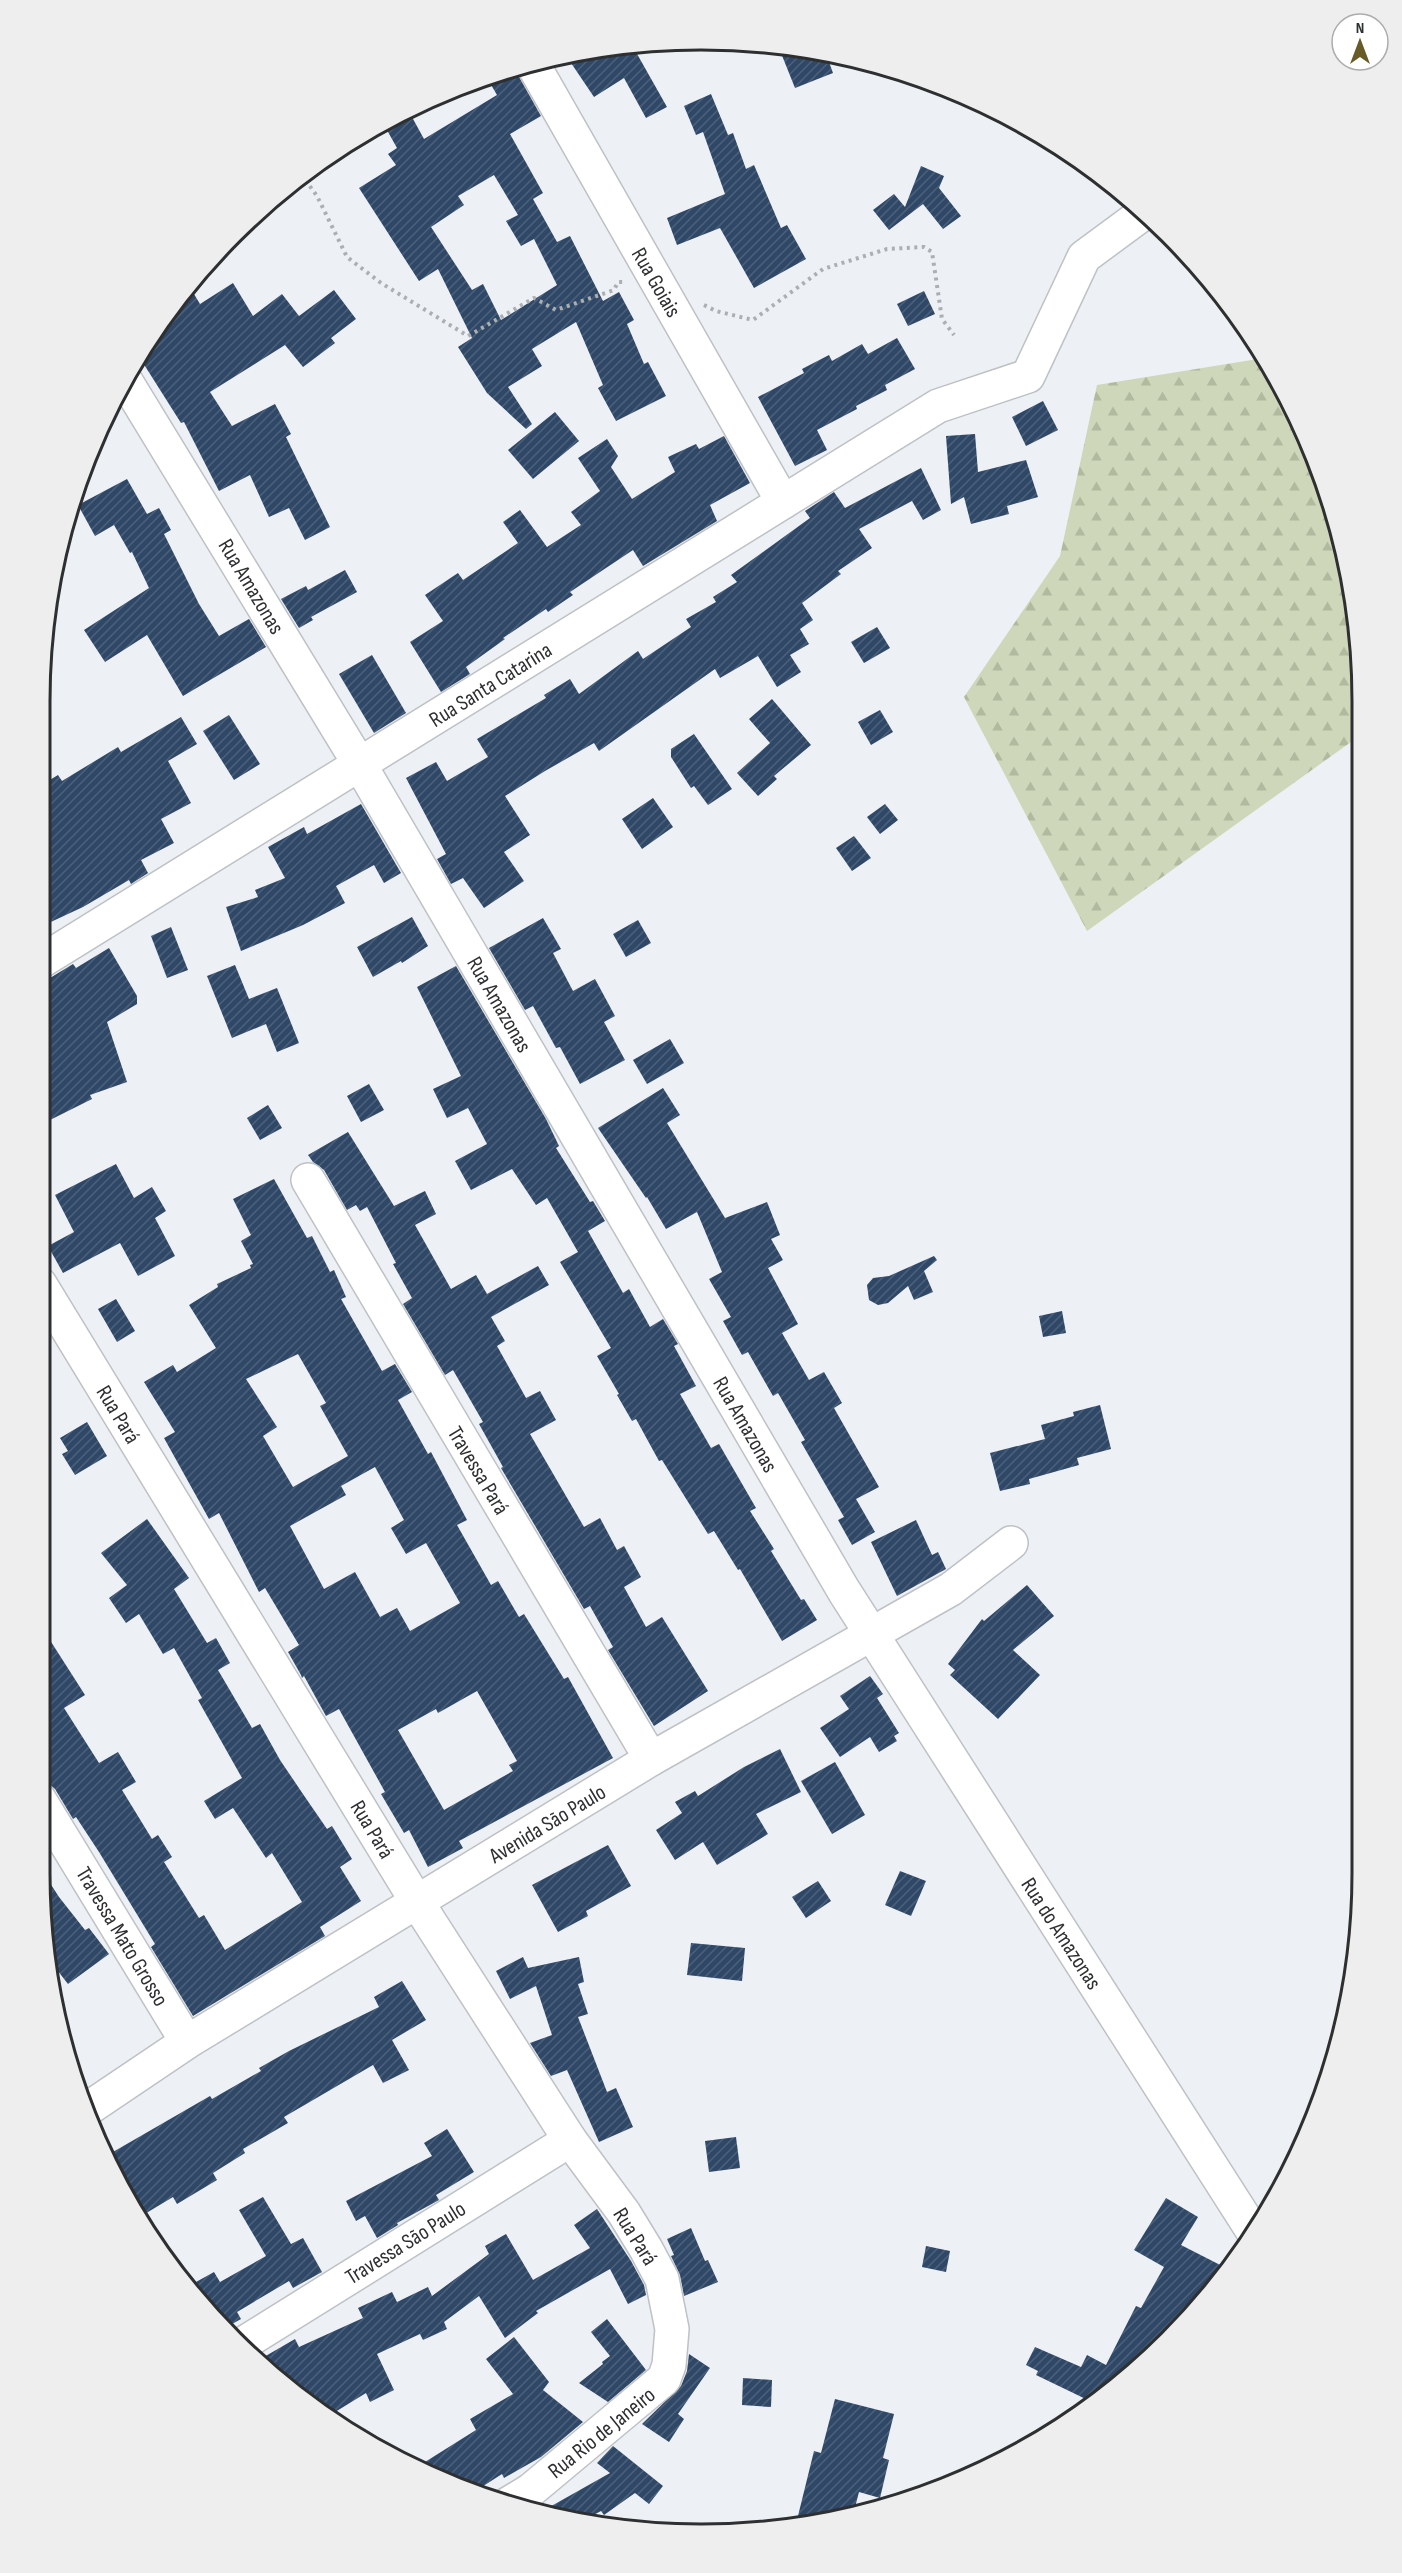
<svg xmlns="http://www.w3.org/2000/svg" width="1402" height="2573" viewBox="0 0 1402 2573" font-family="'Sofia Sans Condensed',sans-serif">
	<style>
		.forest { fill: url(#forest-firs) }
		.building { fill: url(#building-hatch); fill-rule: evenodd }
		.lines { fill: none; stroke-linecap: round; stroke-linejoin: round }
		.minor-casing { stroke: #bec1c5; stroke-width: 36 }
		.path { stroke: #acafb2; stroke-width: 4; stroke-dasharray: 3 4.5; stroke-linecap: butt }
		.minor { stroke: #fff; stroke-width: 33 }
		.labels { text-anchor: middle; stroke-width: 6; stroke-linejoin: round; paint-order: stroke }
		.street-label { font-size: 22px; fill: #2d2f30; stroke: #fff }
		.rim { fill: none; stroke: #2d2f30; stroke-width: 3 }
	</style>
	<defs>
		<pattern id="forest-firs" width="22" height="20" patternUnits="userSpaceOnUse" patternTransform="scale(1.5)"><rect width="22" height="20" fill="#ced7b9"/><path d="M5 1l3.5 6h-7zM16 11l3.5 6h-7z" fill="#b1b99f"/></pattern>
		<pattern id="building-hatch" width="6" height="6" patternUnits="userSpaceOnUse" patternTransform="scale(1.5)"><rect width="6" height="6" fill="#2f4867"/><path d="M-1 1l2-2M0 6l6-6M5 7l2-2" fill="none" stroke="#4c6079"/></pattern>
	</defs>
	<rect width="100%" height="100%" fill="#edf0f4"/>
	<!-- forest -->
	<path class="forest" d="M1264,358L1328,488L1357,615L1358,737L1087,931L964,697L1060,556L1097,385Z"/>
	<!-- building -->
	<g class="building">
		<path d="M632,45L667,107L646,118L624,78L594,97L569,60L579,53Z"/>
		<path d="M797,47L826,54L833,73L795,88L781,53Z"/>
		<path d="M514,68L541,116L510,134L543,193L533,199L557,242L570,236L603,301L619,292L634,320L627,324L644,364L648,362L666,396L616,421L598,388L603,385L576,322L532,349L542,366L508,387L532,424L526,429L487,393L458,347L472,338L438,269L419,281L359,188L396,165L388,154L397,148L383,123L407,108L424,139L497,95L490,83ZM494,175L518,215L506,221L521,246L534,239L557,285L501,320L483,284L472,290L431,227L464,205L458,196Z"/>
		<path d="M711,94L728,135L733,133L746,169L754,165L781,228L787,225L806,259L754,288L720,228L677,245L667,218L725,194L703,132L696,135L684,106Z"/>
		<path d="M921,166L944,176L939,188L961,216L943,229L923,204L889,230L873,210L894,194L905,207Z"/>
		<path d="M233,283L253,316L282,294L299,316L334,290L356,319L331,338L335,343L303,367L285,345L210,392L232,426L275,404L291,434L286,437L330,527L305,540L289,508L269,517L250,475L219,491L184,422L181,423L138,355L172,308L194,294L200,304Z"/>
		<path d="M924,291L935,314L908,326L897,304Z"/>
		<path d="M897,338L915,369L885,385L887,390L856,406L857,409L817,430L827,450L795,466L758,397L804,373L802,369L829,355L832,361L862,344L868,354Z"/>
		<path d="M1043,401L1058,430L1026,446L1012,417Z"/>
		<path d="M555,412L579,441L533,479L508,450Z"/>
		<path d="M975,434L978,472L1026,460L1038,497L1007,506L1009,514L971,524L964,497L951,504L946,436Z"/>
		<path d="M724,436L750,483L710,505L717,521L643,566L633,550L570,592L573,595L548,612L546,609L503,638L505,639L466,667L470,674L441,692L410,642L443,621L425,595L458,573L463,580L518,543L503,522L520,510L547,547L581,525L571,512L600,491L578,458L607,439L618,456L611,467L632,499L675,472L668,457L696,444L699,449Z"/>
		<path d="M921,468L941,510L923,520L912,501L859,529L872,548L838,571L841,574L802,603L813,620L800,629L809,644L790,655L801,672L777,687L758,656L720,678L715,669L599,751L594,743L545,771L505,796L530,835L504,852L524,881L484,908L463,878L451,884L437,859L446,854L406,778L436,762L447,781L488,757L477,739L546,698L544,695L570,679L579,694L638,651L643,659L691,627L686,619L716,602L713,597L737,582L731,575L810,518L805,511L834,492L845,508Z"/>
		<path d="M127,479L147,514L159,508L171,530L164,534L199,604L219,636L249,619L266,647L183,696L147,635L105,662L84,630L149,588L132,552L130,553L114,525L95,536L78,505Z"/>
		<path d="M345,570L357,592L311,617L313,620L299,628L281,599L306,586L308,590Z"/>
		<path d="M877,627L890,648L864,663L851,642Z"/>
		<path d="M372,655L406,713L374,733L339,674Z"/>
		<path d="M772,699L811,745L774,776L777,779L758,796L737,773L770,743L749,719Z"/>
		<path d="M880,710L893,732L871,745L858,722Z"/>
		<path d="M229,715L260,764L234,780L203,731Z"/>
		<path d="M181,717L197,744L168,761L191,803L161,819L174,843L141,860L148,873L131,884L129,880L83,907L40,927V786L58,775L62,781L118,747L121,752Z"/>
		<path d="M694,734L732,789L708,805L694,786L691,788L671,757V749Z"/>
		<path d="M653,798L673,827L642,849L622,819Z"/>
		<path d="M361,804L401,873L384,883L374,865L336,886L345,903L303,925L241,951L226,907L258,897L255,890L285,878L268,847L304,827L307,834Z"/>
		<path d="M885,804L898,820L880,834L867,817Z"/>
		<path d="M854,836L871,858L852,871L836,848Z"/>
		<path d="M412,917L428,946L402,963L401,961L373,977L357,947Z"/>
		<path d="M543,918L561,949L553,953L573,991L595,979L615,1016L604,1022L625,1060L580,1084L560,1047L556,1048L533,1006L525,1010L489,948Z"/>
		<path d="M638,920L651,943L626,957L613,934Z"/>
		<path d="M171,927L188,970L167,978L151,936Z"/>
		<path d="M109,948L137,996V1004L107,1022L127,1082L90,1095L92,1099L40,1125V981L50,978L73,964L76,968Z"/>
		<path d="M235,965L249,999L277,988L299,1043L277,1052L266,1024L232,1038L207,976Z"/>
		<path d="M456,966L546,1119L559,1146L556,1148L590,1202L593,1201L605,1221L588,1231L623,1293L629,1289L650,1327L663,1319L678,1344L674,1346L696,1386L680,1394L711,1448L719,1444L756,1508L750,1511L774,1549L771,1551L801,1600L804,1599L817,1620L782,1641L740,1569L738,1570L714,1531L708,1534L662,1460L659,1461L636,1419L632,1421L617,1395L619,1394L597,1356L611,1348L560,1262L578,1252L547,1198L536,1205L512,1169L471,1190L455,1161L487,1144L468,1108L447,1118L433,1089L461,1076L417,987Z"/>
		<path d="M670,1039L684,1063L647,1084L633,1060Z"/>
		<path d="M369,1084L384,1110L361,1122L347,1096Z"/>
		<path d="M663,1088L680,1115L667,1123L725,1218L767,1202L780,1235L771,1239L783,1260L768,1268L798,1324L782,1333L809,1380L824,1372L842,1403L834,1408L879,1487L856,1499L875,1532L852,1545L838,1520L844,1517L801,1442L805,1440L778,1393L773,1396L748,1352L742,1355L723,1321L731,1317L709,1279L722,1272L697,1212L666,1229L647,1197L646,1198L598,1128Z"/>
		<path d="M268,1105L282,1128L260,1140L247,1118Z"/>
		<path d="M348,1132L394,1206L425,1191L436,1214L415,1225L451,1289L476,1275L487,1294L538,1266L549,1285L491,1317L505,1341L497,1346L526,1398L540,1391L556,1420L530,1434L584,1527L600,1518L617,1550L624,1546L641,1577L624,1587L646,1627L662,1617L708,1691L654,1726L608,1650L613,1647L590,1606L584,1609L501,1468L503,1467L479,1424L483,1422L453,1370L445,1375L403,1304L412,1298L393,1264L396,1263L367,1207L360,1211L356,1205L347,1210L324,1170L313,1162L308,1155Z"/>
		<path d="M116,1164L134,1198L152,1187L166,1211L155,1218L175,1256L138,1276L120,1243L63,1273L48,1246L74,1232L55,1195Z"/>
		<path d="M274,1179L307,1238L312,1236L330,1272L334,1270L346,1297L341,1299L382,1371L395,1364L412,1392L398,1400L428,1454L431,1452L467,1520L457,1525L491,1585L498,1581L519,1617L524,1614L564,1679L568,1677L613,1758L459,1841L463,1848L428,1867L409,1830L404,1833L381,1794L385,1792L339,1709L326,1716L304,1676L302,1678L301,1675L288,1652L299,1645L265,1588L259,1592L219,1513L209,1519L164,1438L175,1432L144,1382L173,1365L177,1372L216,1348L189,1305L218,1287L217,1284L251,1268L250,1265L253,1264L241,1241L251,1235L233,1199ZM298,1354L326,1403L320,1406L348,1456L293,1487L263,1436L277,1427L246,1379ZM375,1467L404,1520L391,1528L406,1554L426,1543L460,1603L410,1631L397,1608L380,1617L355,1572L324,1589L290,1526L346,1495L341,1486ZM477,1691L517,1761L509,1765L513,1771L444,1810L398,1730L436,1709L438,1713Z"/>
		<path d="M934,1256L937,1260L924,1271L933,1292L914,1300L908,1286L888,1303L878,1305L869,1300L867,1285L873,1278L889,1276Z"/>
		<path d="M116,1299L135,1331L117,1342L98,1309Z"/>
		<path d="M1062,1311L1066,1333L1043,1337L1039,1316Z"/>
		<path d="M1100,1405L1111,1449L1077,1458L1079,1465L1029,1479L1030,1484L1000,1491L990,1453L1045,1439L1041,1425L1074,1416L1073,1412Z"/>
		<path d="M87,1422L107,1456L75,1475L62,1454L68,1451L60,1438Z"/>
		<path d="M147,1519L189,1578L174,1589L207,1643L216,1638L230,1663L218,1670L252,1728L260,1724L280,1760L305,1797L327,1829L332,1826L352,1859L340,1867L361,1901L320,1927L325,1936L193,2016L151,1947L155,1944L99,1852L76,1817L73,1819L55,1789L47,1782L39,1769V1623L85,1695L64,1708L99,1763L118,1752L136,1782L122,1790L152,1839L158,1835L172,1857L164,1862L199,1918L204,1915L225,1950L302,1902L272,1853L266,1858L233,1808L215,1819L204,1801L242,1778L198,1700L202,1698L174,1648L163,1654L139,1614L126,1623L109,1598L127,1585L101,1553Z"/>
		<path d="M916,1520L932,1555L938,1552L946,1569L897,1596L871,1542Z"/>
		<path d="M1027,1585L1054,1616L1013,1650L1040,1675L998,1719L950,1675L955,1670L948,1664L982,1619L984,1621Z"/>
		<path d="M870,1676L883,1694L877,1698L899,1733L894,1736L897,1741L879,1752L870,1737L840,1757L820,1728L849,1709L840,1696Z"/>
		<path d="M780,1749L801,1792L756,1814L768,1834L717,1865L703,1842L675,1860L656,1830L682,1813L675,1802L695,1791L698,1796L744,1767Z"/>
		<path d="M835,1762L865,1815L832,1834L801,1781Z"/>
		<path d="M608,1845L631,1886L586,1911L588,1916L558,1932L532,1885Z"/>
		<path d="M39,1866L59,1897L85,1930L89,1928L109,1954L68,1984L47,1957Z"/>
		<path d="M900,1871L926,1881L911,1916L885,1905Z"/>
		<path d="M818,1881L831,1901L806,1918L792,1897Z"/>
		<path d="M691,1943L745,1948L742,1981L687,1975Z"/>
		<path d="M523,1957L528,1968L579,1957L584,1982L578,1984L588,2014L578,2017L607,2092L616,2088L633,2127L599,2142L567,2070L551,2076L530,2043L552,2035L536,1986L510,1999L496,1971Z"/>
		<path d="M402,1981L426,2020L392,2040L409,2070L383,2083L373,2065L284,2117L288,2123L243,2149L245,2153L213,2173L217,2180L177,2204L173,2197L138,2218L128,2203L106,2156L210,2096L212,2099L261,2071L259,2068L289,2051L379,2007L374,1997Z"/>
		<path d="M447,2129L474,2172L436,2195L439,2200L397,2223L398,2225L377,2238L365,2216L356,2221L346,2201L432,2156L424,2143Z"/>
		<path d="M736,2137L740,2168L709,2172L705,2141Z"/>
		<path d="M263,2197L291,2244L303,2238L322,2272L293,2288L289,2281L237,2312L241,2319L225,2328L187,2287L214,2272L220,2282L266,2256L239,2210Z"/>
		<path d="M1166,2198L1198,2217L1181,2245L1230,2270L1226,2275L1138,2370L1094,2403L1036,2375L1038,2371L1026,2365L1035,2347L1081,2367L1087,2355L1106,2365L1136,2306L1141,2308L1164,2267L1134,2250Z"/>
		<path d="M597,2209L631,2261L644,2285L646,2295L628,2304L610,2269L536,2311L538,2313L505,2338L479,2296L444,2322L447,2329L423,2340L420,2334L377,2354L394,2390L370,2402L366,2393L327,2417L257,2361L295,2339L299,2347L363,2318L358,2308L392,2292L397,2302L428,2287L432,2296L489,2254L485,2246L506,2234L533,2280L590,2248L574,2225Z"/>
		<path d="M691,2228L705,2261L708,2260L718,2282L684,2296L680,2275L671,2256L674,2255L667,2239Z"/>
		<path d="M926,2246L950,2251L946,2272L922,2267Z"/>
		<path d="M607,2319L646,2370L608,2402L579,2383L603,2364L602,2362L610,2356L591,2332Z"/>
		<path d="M514,2337L549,2382L543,2390L583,2422L541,2457L504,2478L502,2474L474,2492L447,2483L417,2467L476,2430L470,2419L513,2394L486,2359Z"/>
		<path d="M689,2354L710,2368L678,2414L684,2419L669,2442L642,2424L681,2386L687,2371Z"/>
		<path d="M743,2378L772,2380L771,2407L742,2405Z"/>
		<path d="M835,2399L894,2414L883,2458L889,2460L880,2498L859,2492L853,2515L796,2524L814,2451L821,2453Z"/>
		<path d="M613,2446L663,2486L649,2504L635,2493L604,2515L601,2511L584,2520L539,2513L610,2473L597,2463Z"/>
	</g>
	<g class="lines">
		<defs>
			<g id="minor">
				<path d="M531,61L783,502"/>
				<path d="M124,378L360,765L844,1591L1254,2233"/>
				<path d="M40,962L938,406L1028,376L1084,257L1145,212"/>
				<path d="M308,1180L651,1759"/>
				<path d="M40,1284L417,1902L570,2140L624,2213L646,2249L662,2279L672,2329L669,2365L664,2379L531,2490L508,2504"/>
				<path d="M39,1799L187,2042"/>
				<path d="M86,2110L187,2042L651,1759L951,1589L1011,1543"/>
				<path d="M241,2345L570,2140"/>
			</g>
		</defs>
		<!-- minor casing -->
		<use href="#minor" class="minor-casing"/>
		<!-- path -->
		<g class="path">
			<path d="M301,174L317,196L347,257L381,283L468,336L534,298L556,310L614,290L618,282H623"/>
			<path d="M704,305L716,311L753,320L823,269L887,249L924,247L932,252L942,319L954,335"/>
		</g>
		<!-- minor -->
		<use href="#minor" class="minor"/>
	</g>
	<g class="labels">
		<!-- street labels -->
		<g class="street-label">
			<text transform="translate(657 282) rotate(60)" y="8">Rua Goiais</text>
			<text transform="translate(252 586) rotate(59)" y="8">Rua Amazonas</text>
			<text transform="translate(490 684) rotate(-32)" y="8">Rua Santa Catarina</text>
			<text transform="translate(500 1004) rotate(60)" y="8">Rua Amazonas</text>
			<text transform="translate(119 1414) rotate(59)" y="8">Rua Pará</text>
			<text transform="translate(746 1424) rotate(60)" y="8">Rua Amazonas</text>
			<text transform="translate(479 1470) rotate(59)" y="8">Travessa Pará</text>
			<text transform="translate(547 1823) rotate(-31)" y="8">Avenida São Paulo</text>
			<text transform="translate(373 1829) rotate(59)" y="8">Rua Pará</text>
			<text transform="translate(1062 1933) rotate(57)" y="8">Rua do Amazonas</text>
			<text transform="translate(123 1936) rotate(59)" y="8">Travessa Mato Grosso</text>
			<text transform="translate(636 2236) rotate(58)" y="8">Rua Pará</text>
			<text transform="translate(405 2242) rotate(-32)" y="8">Travessa São Paulo</text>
			<text transform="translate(601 2432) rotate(-39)" y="8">Rua Rio de Janeiro</text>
		</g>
	</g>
	<!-- crop -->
	<path d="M0 0H1402V2573H0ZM701 50H701A651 651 0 0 1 1352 701V1873A651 651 0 0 1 701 2524H701A651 651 0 0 1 50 1873V701A651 651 0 0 1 701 50Z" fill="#eee" fill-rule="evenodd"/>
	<path class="rim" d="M701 50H701A651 651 0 0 1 1352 701V1873A651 651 0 0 1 701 2524H701A651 651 0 0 1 50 1873V701A651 651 0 0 1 701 50Z"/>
	<!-- north arrow -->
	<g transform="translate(1360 42)"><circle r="28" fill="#ffffff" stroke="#abacac" stroke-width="1.5"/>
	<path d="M0-4.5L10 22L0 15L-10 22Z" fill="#675b28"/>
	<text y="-9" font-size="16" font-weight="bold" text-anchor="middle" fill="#2d2f30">N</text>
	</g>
</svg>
